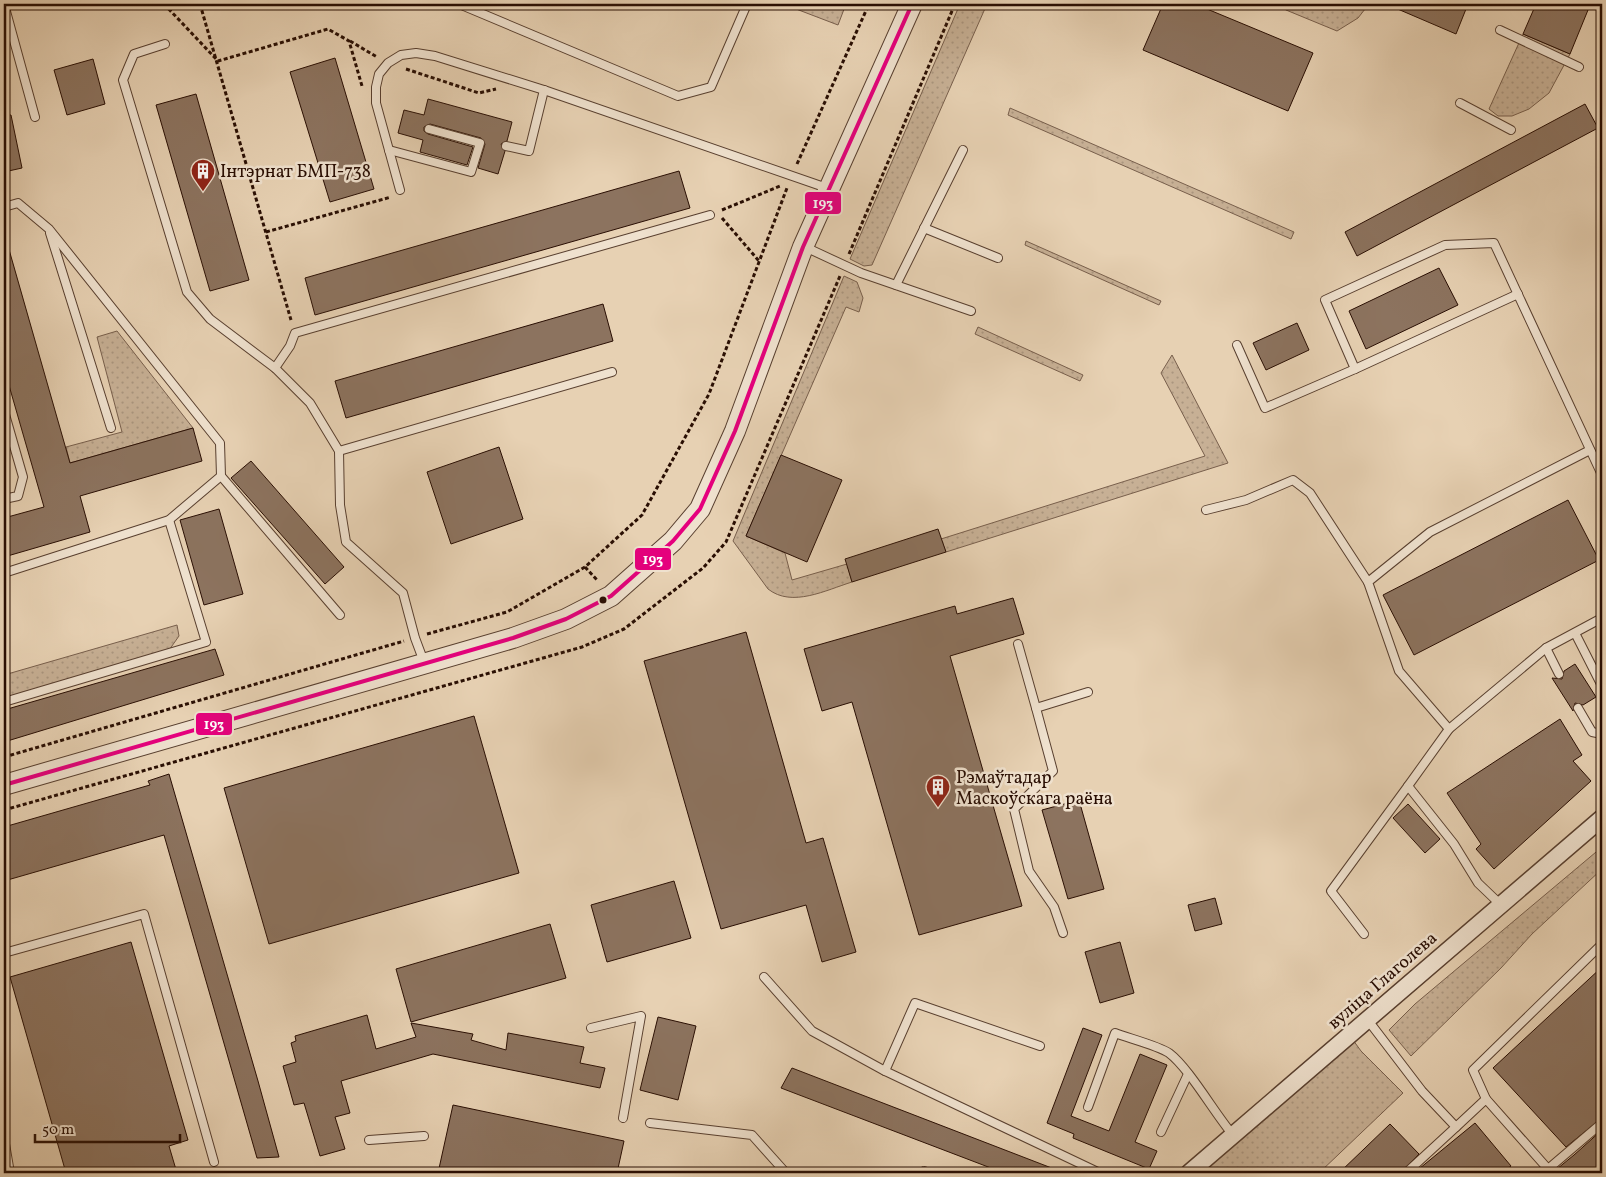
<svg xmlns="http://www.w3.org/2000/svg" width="1606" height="1177" viewBox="0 0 1606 1177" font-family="Vollkorn,serif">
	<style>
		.grass { fill: url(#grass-dots); stroke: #785f4c }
		.building { fill: #8c735f; stroke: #290e03 }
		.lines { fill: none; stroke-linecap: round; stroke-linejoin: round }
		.service-casing { stroke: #583f2f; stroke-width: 10 }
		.minor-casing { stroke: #583f2f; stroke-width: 19 }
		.tertiary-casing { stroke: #583f2f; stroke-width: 22 }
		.path { stroke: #290e03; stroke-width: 3; stroke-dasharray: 4 2.5; stroke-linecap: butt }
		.service { stroke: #efe1ce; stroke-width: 8 }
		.minor { stroke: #efe1ce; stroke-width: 16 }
		.tertiary { stroke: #efe1ce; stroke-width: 20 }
		.bus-1-casing { stroke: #efe1ce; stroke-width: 8 }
		.bus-1 { stroke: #e5007d; stroke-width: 4 }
		.bus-dot { fill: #290e03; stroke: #efe1ce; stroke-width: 2 }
		.labels { text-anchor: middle; stroke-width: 5; stroke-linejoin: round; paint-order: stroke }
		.poi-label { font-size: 18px; fill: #290e03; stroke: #efe1ce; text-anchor: start }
		.street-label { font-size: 18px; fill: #290e03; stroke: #efe1ce }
		.line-badge { stroke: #efe1ce; stroke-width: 2 }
		.badge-label { font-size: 14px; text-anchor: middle; font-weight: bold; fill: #fff }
	</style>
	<defs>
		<pattern id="grass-dots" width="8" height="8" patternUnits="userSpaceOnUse" patternTransform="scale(1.25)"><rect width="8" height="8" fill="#c7b095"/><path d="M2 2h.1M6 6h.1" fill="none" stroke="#ab967f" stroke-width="1.8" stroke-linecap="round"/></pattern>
	</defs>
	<rect width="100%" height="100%" fill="#e7d1b3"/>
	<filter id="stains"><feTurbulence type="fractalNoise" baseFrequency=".004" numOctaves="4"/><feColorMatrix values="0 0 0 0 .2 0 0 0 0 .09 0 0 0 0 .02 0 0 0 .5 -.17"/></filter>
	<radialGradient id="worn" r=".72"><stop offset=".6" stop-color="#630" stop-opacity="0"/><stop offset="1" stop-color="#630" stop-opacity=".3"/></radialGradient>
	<!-- grass -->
	<g class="grass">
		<path d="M783,4H846L838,25Z"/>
		<path d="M960,4H987L872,265L864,266L850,259Z"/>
		<path d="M1278,4H1369L1358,18L1337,31L1286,10Z"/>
		<path d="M1523,34L1570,54L1549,93L1529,109L1512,116H1498L1489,109Z"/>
		<path d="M1010,108L1294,232L1291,239L1008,115Z"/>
		<path d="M1026,241L1161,301L1159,305L1025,245Z"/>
		<path d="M844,276L857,282L863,298L859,312L846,307L746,536L785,553L792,580L847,564L852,582C826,590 792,608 768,589L733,541Z"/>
		<path d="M978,327L1083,375L1080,381L975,334Z"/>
		<path d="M117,331L193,428L70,463L66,447L122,432L97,337Z"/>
		<path d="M1172,355L1228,463L946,552L941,539L1205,456L1161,373Z"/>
		<path d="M177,625L179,636L167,653L4,699V675Z"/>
		<path d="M1602,847V869L1532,934L1501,968L1411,1056L1389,1030L1415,1004Z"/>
		<path d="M1353,1040L1361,1051L1403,1093L1319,1173H1199Z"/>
	</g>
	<!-- building -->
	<g class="building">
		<path d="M1163,4H1195L1313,53L1288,111L1143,50Z"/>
		<path d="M1386,4H1468L1456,34Z"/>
		<path d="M1536,4H1574L1588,10L1570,54L1523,34Z"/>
		<path d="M335,58L374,189L330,202L290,72Z"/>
		<path d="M93,59L105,104L67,115L54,70Z"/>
		<path d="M196,94L249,280L210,291L156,105Z"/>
		<path d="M428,99L512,122L507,141L501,144L505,151L498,174L478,168L485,144L481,138L430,124L424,127V131L428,134L473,147L467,165L420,152L423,140L398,133L404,110L424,115Z"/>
		<path d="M1585,104L1598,128L1357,256L1345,232Z"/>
		<path d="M4,115H11L22,168L4,172Z"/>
		<path d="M679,171L690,208L315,315L305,278Z"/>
		<path d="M8,246L70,463L193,428L202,461L80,496L90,532L4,557V518L44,507L4,368V247Z"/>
		<path d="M1439,268L1458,305L1366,349L1349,311Z"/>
		<path d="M603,304L613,341L346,418L335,381Z"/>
		<path d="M1297,323L1309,350L1266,370L1253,343Z"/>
		<path d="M499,447L523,519L451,544L427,472Z"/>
		<path d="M781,455L842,480L807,562L746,536Z"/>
		<path d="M251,461L344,567L325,584L231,478Z"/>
		<path d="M1568,500L1599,560L1414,655L1383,595Z"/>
		<path d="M219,509L243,594L204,605L180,520Z"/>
		<path d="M938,529L946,552L852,582L845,559Z"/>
		<path d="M1013,598L1024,634L950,656L1022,906L919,935L852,702L822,711L804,649L955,606L957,614Z"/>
		<path d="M746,632L806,843L823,838L856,952L822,962L806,905L721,929L644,661Z"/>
		<path d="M215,649L224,675L4,742V710Z"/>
		<path d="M1575,664L1596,697L1583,705L1575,703L1573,711L1552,678L1562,679L1564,671Z"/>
		<path d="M474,716L519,873L269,944L224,788Z"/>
		<path d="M1560,719L1582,755L1573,761L1591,781L1494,869L1476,849L1481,844L1447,793Z"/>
		<path d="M169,774L258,1081L279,1157L257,1158L164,835L4,881V827L150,785L148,781Z"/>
		<path d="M1079,800L1104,889L1068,899L1042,810Z"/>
		<path d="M1408,804L1440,839L1425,853L1393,818Z"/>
		<path d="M674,881L691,938L607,962L591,905Z"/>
		<path d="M1215,898L1222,924L1195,931L1188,905Z"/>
		<path d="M550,924L566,978L411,1022L396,969Z"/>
		<path d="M131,942L188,1140L169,1146L177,1173H66L10,977Z"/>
		<path d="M1120,942L1134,993L1100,1003L1085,952Z"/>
		<path d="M1602,967V1118L1566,1147L1493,1068Z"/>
		<path d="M367,1015L376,1049L416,1037L411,1023L473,1034L471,1040L506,1050L508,1033L584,1047L580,1063L605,1068L600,1088L433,1054L341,1081L350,1113L335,1117L345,1149L320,1156L304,1103L294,1105L283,1066L296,1062L291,1043L296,1041L295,1036Z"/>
		<path d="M658,1017L696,1026L678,1100L640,1090Z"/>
		<path d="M1083,1028L1102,1035L1071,1116L1109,1131L1140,1054L1167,1065L1135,1142L1157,1151L1149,1169L1073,1138L1074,1134L1047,1123Z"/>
		<path d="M792,1068L1062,1172V1173H1004L781,1088Z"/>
		<path d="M453,1105L624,1141L617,1173H438Z"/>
		<path d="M1475,1123L1511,1166L1502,1173H1414Z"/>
		<path d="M1390,1124L1419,1154L1400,1173H1339Z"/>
		<path d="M1602,1130V1173H1552L1574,1155Z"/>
	</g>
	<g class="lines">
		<defs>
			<g id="service">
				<path d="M4,4L35,117"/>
				<path d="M459,4L678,96L711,87L747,4"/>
				<path d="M1500,30L1579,67"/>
				<path d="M165,44L134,54L123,80L187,292L210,319L275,368L310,403L339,451L340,505L346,542L403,593L415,638L424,662"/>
				<path d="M1460,103L1511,130"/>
				<path d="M506,146L529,151L544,90"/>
				<path d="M389,150L471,172L480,143L429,129"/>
				<path d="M400,190L376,103V87L379,74L388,63L401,55L416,53L435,56L544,90L827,188"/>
				<path d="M4,207L18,203L49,229L220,443L221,476L340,615"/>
				<path d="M924,228L998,258"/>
				<path d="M50,233L111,428"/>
				<path d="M805,247L861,273L971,311"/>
				<path d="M896,285L963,150"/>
				<path d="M1237,345L1265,408L1355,369L1325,300L1445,245L1494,243L1602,475"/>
				<path d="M275,368L290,346L295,333L710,215"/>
				<path d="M1355,369L1518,294"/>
				<path d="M4,411L23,477L18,496L4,499"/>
				<path d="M339,451L612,372"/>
				<path d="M1206,510L1246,500L1293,480L1310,493L1368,582"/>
				<path d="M4,573L169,520L221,476"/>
				<path d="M1575,633L1602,686"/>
				<path d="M1018,644L1036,708"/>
				<path d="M1559,674L1546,648L1602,618"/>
				<path d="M4,702L206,642L169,520"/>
				<path d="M1578,708L1592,732L1602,734"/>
				<path d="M1449,729L1399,671L1368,582L1430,532L1590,450"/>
				<path d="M1501,905L1478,883L1454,844L1408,786L1449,729L1546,648"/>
				<path d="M1063,933L1054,907L1029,871L1014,809L1053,771L1036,708L1088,692"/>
				<path d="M1364,934L1331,891L1408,786"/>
				<path d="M4,953L144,914L214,1162"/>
				<path d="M764,977L812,1031L885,1071"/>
				<path d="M1367,1019L1422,1091L1456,1127L1486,1099L1548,1169L1602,1123"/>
				<path d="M591,1028L641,1016L623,1118"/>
				<path d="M1040,1046L915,1003L885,1071L1100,1173"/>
				<path d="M1486,1099L1473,1070L1602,944"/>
				<path d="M1088,1107L1115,1033C1128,1038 1159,1046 1169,1053C1189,1068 1215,1114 1233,1135"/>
				<path d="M650,1123L752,1135L786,1173"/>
				<path d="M1161,1132L1188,1074"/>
				<path d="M4,1138L10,1173"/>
				<path d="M369,1140L424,1136"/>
				<path d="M924,1171L928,1173"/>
				<path d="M1406,1173L1456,1127"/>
			</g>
			<path id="minor" d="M1189,1173L1602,818"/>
			<path id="tertiary" d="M4,785L513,638L566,619L611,596L673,541L700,509L735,431L803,247L912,4"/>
		</defs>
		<!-- service casing -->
		<use href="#service" class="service-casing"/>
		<!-- minor casing -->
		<use href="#minor" class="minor-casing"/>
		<!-- tertiary casing -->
		<use href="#tertiary" class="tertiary-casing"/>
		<!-- path -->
		<g class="path">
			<path d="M164,4L218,61L328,29L349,41L362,86"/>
			<path d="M200,4L291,320"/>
			<path d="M350,41L377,57"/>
			<path d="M406,69L479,93L496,89"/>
			<path d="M797,164L869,4"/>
			<path d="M722,210L780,186"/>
			<path d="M722,218L759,261"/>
			<path d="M266,232L391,197"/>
			<path d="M849,254L955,4"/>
			<path d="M585,567L598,581"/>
			<path d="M427,634L507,612L585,567L642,515L709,394L787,188"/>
			<path d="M4,757L404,641"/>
			<path d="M4,810L582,647L624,629L703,568L726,542L840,276"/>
		</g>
		<!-- service -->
		<use href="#service" class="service"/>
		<!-- minor -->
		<use href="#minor" class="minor"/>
		<!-- tertiary -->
		<use href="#tertiary" class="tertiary"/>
		<defs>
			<path id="bus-1" d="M4,785L513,638L566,619L611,596L673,541L700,509L735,431L803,247L912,4"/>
		</defs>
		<!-- bus-1 casing -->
		<use href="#bus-1" class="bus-1-casing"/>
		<!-- bus-1 -->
		<use href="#bus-1" class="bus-1"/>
	</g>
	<!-- icons -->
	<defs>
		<symbol id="building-pin" viewBox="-11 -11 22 30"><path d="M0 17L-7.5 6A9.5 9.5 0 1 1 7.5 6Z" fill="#8f2418" stroke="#efe1ce"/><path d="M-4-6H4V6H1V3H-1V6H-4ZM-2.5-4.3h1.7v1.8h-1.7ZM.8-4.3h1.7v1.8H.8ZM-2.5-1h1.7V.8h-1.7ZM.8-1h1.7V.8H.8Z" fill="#fff"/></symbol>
	</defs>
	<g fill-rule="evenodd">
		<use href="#building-pin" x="189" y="157" width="28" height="38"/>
		<use href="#building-pin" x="924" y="773" width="28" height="38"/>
	</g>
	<!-- markers -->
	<circle class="bus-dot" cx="603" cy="600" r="4.5"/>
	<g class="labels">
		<!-- poi labels -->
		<g class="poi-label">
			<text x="220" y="177">Інтэрнат БМП-738</text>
			<text x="956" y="783">Рэмаўтадар<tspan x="956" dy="21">Маскоўскага раёна</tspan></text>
		</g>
		<!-- street labels -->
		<g class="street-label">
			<text transform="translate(1382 980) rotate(-41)" y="6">вуліца Глаголева</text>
		</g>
	</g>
	<g class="line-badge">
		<rect x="804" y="191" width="38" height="24" rx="5" fill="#e5007d"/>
		<rect x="634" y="547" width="38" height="24" rx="5" fill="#e5007d"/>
		<rect x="195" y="712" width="38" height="24" rx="5" fill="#e5007d"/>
	</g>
	<g class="badge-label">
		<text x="823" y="208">193</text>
		<text x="653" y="564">193</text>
		<text x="214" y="729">193</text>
	</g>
	<!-- margin -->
	<rect width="1606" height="1177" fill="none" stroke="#e7d1b3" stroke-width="20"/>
	<rect x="5" y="5" width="1596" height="1167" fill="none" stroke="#290e03" stroke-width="2.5"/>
	<rect x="10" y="10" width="1586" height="1157" fill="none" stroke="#290e03"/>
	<!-- scale -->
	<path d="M35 1134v8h145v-8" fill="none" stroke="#290e03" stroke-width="2.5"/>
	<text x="42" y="1134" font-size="15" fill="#290e03" stroke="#efe1ce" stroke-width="4" paint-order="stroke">50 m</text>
	<rect width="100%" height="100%" filter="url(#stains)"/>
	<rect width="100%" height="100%" fill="url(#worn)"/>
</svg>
